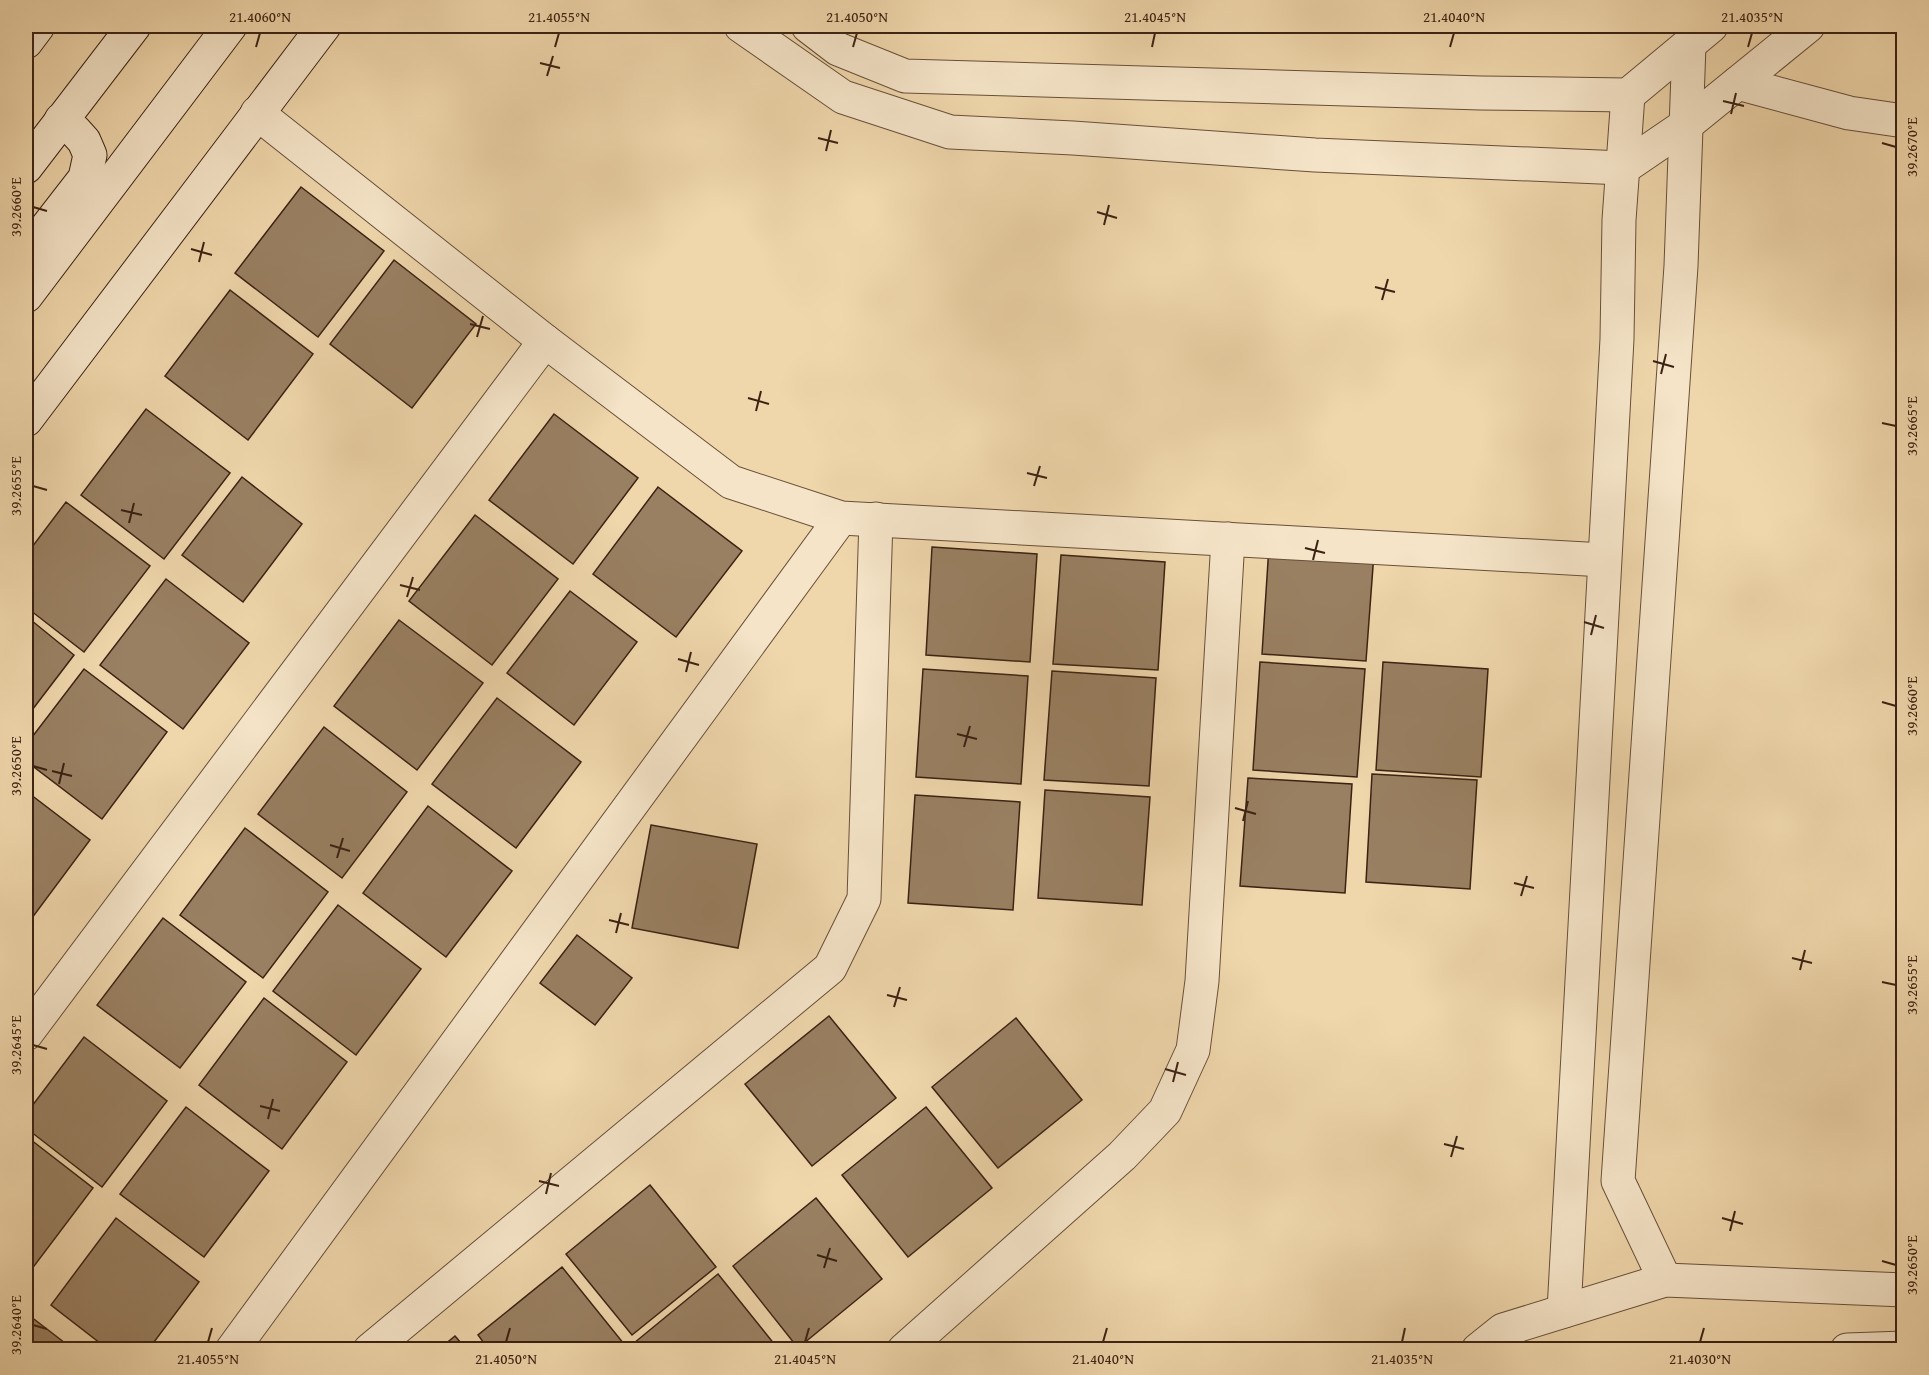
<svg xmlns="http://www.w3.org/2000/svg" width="1929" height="1375" viewBox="0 0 1929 1375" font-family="'Gentium Book Plus',serif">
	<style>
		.building { fill: #998062; stroke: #3b2213; stroke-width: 1.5 }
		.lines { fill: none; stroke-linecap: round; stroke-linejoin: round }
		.street-casing { stroke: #684f39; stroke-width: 35 }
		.secondary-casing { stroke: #3b2213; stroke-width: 35 }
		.street { stroke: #f5e4c8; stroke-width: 33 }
		.secondary { stroke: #f5e4c8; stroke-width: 33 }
		.ticks { fill: none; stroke: #3b2213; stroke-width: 2 }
		.neatline { fill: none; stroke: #3b2213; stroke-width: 2 }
		.ticks-label { font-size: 15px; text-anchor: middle; fill: #3b2213 }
	</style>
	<rect width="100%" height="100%" fill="#efd6ab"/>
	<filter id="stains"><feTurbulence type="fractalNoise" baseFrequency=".00333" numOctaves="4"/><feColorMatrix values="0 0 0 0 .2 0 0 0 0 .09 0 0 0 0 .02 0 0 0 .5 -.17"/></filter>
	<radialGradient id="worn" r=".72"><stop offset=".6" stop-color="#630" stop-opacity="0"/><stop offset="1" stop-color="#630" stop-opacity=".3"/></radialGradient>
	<!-- building -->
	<g class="building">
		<path d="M301,187L384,251L318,337L235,273Z"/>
		<path d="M394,260L476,324L412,408L330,344Z"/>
		<path d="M230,290L313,354L248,440L165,376Z"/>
		<path d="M146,409L230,473L164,559L81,495Z"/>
		<path d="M554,414L638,478L573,564L489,500Z"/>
		<path d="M242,477L302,524L243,602L182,555Z"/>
		<path d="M658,487L742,551L676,637L593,574Z"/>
		<path d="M66,502L150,566L84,652L26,607V555Z"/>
		<path d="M475,515L558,579L492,665L409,601Z"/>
		<path d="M1269,546L1374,553L1366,661L1262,654Z"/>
		<path d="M932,547L1037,554L1030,662L926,655Z"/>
		<path d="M1061,555L1165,562L1158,670L1053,664Z"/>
		<path d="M166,579L249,643L183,729L100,665Z"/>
		<path d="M570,591L637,642L574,725L507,673Z"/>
		<path d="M26,616L74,655L26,718Z"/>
		<path d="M399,620L483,683L417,770L334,706Z"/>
		<path d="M1260,662L1365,669L1357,777L1253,770Z"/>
		<path d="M1383,662L1488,669L1481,777L1376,770Z"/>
		<path d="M84,669L167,732L102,819L26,761V745Z"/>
		<path d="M923,669L1028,676L1021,784L916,777Z"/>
		<path d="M1052,671L1156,678L1149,786L1044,780Z"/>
		<path d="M497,698L581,762L516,848L432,784Z"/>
		<path d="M324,727L407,792L342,878L258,814Z"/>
		<path d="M1372,774L1477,780L1470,889L1366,882Z"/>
		<path d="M1248,778L1352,784L1345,893L1240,886Z"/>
		<path d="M1045,790L1150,797L1142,905L1038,898Z"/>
		<path d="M26,791L90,840L26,926Z"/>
		<path d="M915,795L1020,802L1013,910L908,903Z"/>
		<path d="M428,806L512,871L446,957L363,893Z"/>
		<path d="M651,825L757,844L738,948L632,928Z"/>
		<path d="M245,828L328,892L263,978L180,915Z"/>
		<path d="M338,905L421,969L356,1055L273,991Z"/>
		<path d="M163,918L246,982L180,1068L97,1005Z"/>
		<path d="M577,935L632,978L595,1025L540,983Z"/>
		<path d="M264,998L347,1062L282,1149L199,1085Z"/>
		<path d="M829,1016L896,1098L812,1166L745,1084Z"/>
		<path d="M1016,1018L1082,1100L998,1168L932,1087Z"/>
		<path d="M84,1037L167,1101L102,1187L26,1128V1114Z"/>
		<path d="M186,1107L269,1171L204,1257L120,1194Z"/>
		<path d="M926,1107L992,1188L908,1257L842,1175Z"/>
		<path d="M26,1136L93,1188L28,1274L26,1272Z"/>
		<path d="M650,1185L716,1267L632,1335L566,1254Z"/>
		<path d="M816,1198L882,1279L798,1348L733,1266Z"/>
		<path d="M116,1218L199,1282L148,1350H109L51,1305Z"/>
		<path d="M562,1267L628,1349L489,1350L478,1335Z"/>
		<path d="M718,1274L779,1350H640L634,1343Z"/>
		<path d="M30,1316L74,1350H26V1323Z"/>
		<path d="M455,1336L467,1350H438Z"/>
	</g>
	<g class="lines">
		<defs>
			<g id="street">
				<path d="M741,26L843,97L950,132L1073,138L1315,155L1623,168L1686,125L1808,26"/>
				<path d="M808,26L838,49L905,76L1481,93L1628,95L1711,26"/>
				<path d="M1738,83L1849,113L1904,121"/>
				<path d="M257,113L545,341L731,482L841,518L1604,560"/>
				<path d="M26,1034L545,341"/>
				<path d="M1665,1280L1618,1181L1681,266L1689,45"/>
				<path d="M1564,1311L1617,339L1619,220L1628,95"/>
				<path d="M232,1350L841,518"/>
				<path d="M370,1350L830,968L864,899L876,519"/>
				<path d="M904,1350L1122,1156L1165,1111L1193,1050L1202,981L1228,539"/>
				<path d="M1478,1350L1503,1330L1665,1280L1904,1290"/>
				<path d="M1847,1350L1904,1348"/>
			</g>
			<g id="secondary">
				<path d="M26,42L38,26"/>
				<path d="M26,167L134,26"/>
				<path d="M26,254L85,178L90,155L84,141L75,131L61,120"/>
				<path d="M26,296L230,26"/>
				<path d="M26,420L324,26"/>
			</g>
		</defs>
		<!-- street casing -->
		<use href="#street" class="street-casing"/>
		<!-- secondary casing -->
		<use href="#secondary" class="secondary-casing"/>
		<!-- street -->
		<use href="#street" class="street"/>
		<!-- secondary -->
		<use href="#secondary" class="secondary"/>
	</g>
	<!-- ticks -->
	<path class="ticks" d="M256,47L260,33M555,47L559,33M853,47L857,33M1152,47L1155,33M1450,47L1454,33M1748,47L1752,33M540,63L560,68M547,76L553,56M1723,101L1744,106M1731,114L1736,93M818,138L838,143M1882,143L1896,147M826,151L831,130M33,207L47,211M1097,212L1117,218M1104,225L1109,205M191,249L212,255M199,262L204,242M1375,287L1395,292M1382,300L1388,279M470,324L490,329M477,337L483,316M1653,361L1674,367M1661,374L1666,354M748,398L769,404M756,411L761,391M1882,423L1896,426M1027,473L1047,478M33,486L47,490M1034,486L1040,466M121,510L142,515M129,523L134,503M1305,548L1325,553M1313,560L1318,540M400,585L420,590M407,597L413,577M1584,622L1604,628M1591,635L1596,615M678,659L699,665M686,672L691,652M1882,702L1896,706M957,734L977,739M964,747L970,726M33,766L47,770M52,771L72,776M59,784L64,763M1235,808L1256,814M1243,821L1248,801M330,845L350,851M337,858L343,838M1514,883L1534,888M1521,896L1527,876M609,920L629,925M616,933L621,913M1792,958L1812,963M1800,970L1805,950M1882,982L1896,985M887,995L907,1000M894,1007L900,987M33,1045L47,1049M1165,1069L1186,1075M1173,1082L1178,1062M260,1106L280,1111M268,1119L273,1099M1444,1144L1464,1149M1451,1157L1457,1136M539,1181L559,1186M546,1194L551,1173M1722,1218L1743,1224M1730,1231L1735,1211M817,1255L837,1261M1882,1261L1896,1265M824,1268L830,1248M33,1325L47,1329M208,1342L212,1328M506,1342L510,1328M805,1342L809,1328M1103,1342L1107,1328M1402,1342L1405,1328M1700,1342L1704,1328"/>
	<!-- margin -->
	<rect width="1929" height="1375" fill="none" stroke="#efd6ab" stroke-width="66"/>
	<rect x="33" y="33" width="1863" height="1309" class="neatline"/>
	<g class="ticks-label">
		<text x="260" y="22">21.4060°N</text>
		<text x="559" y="22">21.4055°N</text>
		<text x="857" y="22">21.4050°N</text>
		<text x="1155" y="22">21.4045°N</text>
		<text x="1454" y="22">21.4040°N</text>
		<text x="1752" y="22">21.4035°N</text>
		<text transform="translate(1912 147) rotate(-90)" y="5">39.2670°E</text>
		<text transform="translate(16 207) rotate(-90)" y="5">39.2660°E</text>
		<text transform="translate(1912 426) rotate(-90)" y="5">39.2665°E</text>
		<text transform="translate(16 486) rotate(-90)" y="5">39.2655°E</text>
		<text transform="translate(1912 706) rotate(-90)" y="5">39.2660°E</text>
		<text transform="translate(16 766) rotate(-90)" y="5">39.2650°E</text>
		<text transform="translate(1912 985) rotate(-90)" y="5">39.2655°E</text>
		<text transform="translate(16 1045) rotate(-90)" y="5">39.2645°E</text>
		<text transform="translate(1912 1265) rotate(-90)" y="5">39.2650°E</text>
		<text transform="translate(16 1325) rotate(-90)" y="5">39.2640°E</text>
		<text x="208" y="1364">21.4055°N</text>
		<text x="506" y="1364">21.4050°N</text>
		<text x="805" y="1364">21.4045°N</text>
		<text x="1103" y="1364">21.4040°N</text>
		<text x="1402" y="1364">21.4035°N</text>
		<text x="1700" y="1364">21.4030°N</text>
	</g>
	<rect width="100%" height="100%" filter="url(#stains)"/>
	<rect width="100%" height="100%" fill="url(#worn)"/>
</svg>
